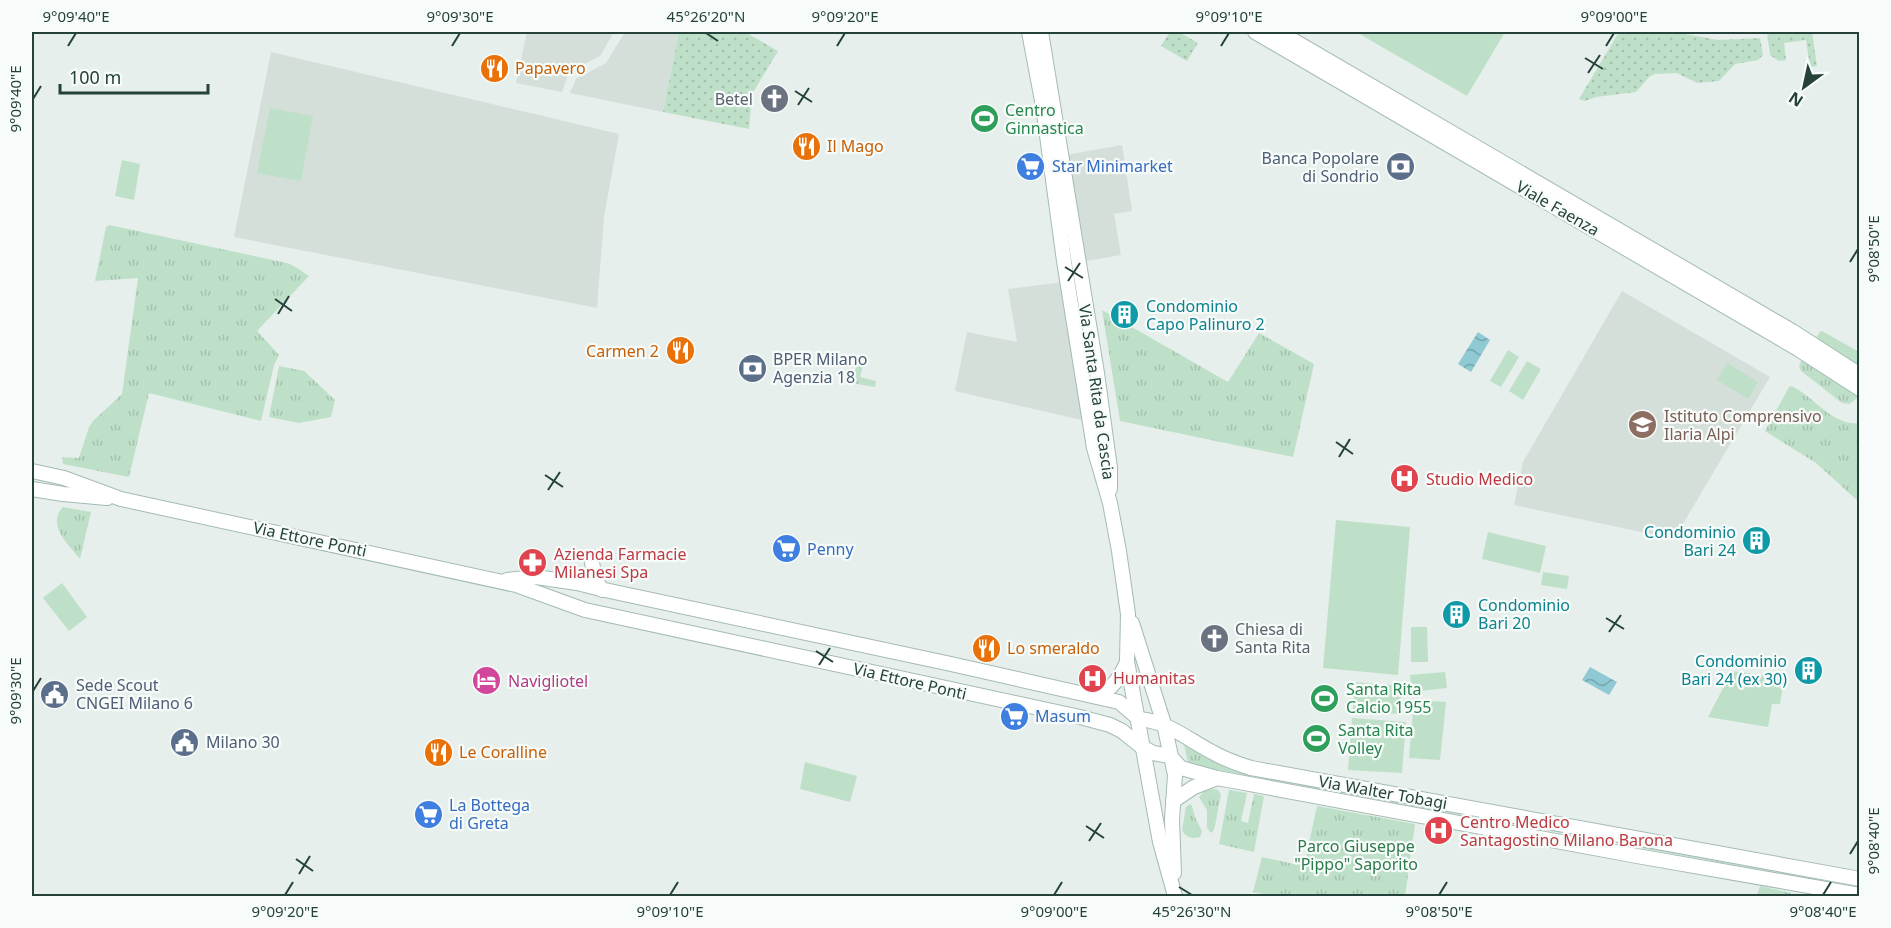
<svg xmlns="http://www.w3.org/2000/svg" width="1891" height="928" viewBox="0 0 1891 928" font-family="'Noto Sans',sans-serif">
	<style>
		.built { fill: #d4dfda }
		.grass { fill: url(#grass-tufts) }
		.garden { fill: url(#garden-dots) }
		.pitch { fill: #bfe0c8 }
		.water { fill: url(#water-waves) }
		.lines { fill: none; stroke-linecap: round; stroke-linejoin: round }
		.secondary-casing { stroke: #a4bbb3; stroke-width: 16 }
		.secondary { stroke: #fff; stroke-width: 14 }
		.ticks { fill: none; stroke: #24423a; stroke-width: 2 }
		.labels { text-anchor: middle; stroke-width: 4.5; stroke-linejoin: round; paint-order: stroke }
		.food-label { font-size: 16px; fill: #c56008; stroke: #f7fbf9; text-anchor: start }
		.worship-label { font-size: 16px; fill: #5b616d; stroke: #f7fbf9; text-anchor: end }
		.leisure-label { font-size: 16px; fill: #27864d; stroke: #f7fbf9; text-anchor: start }
		.service-label { font-size: 16px; fill: #4e5e75; stroke: #f7fbf9; text-anchor: start }
		.shop-label { font-size: 16px; fill: #366cbe; stroke: #f7fbf9; text-anchor: start }
		.street-label { font-size: 16px; fill: #24423a; stroke: #f7fbf9 }
		.culture-label { font-size: 16px; fill: #0d838f; stroke: #f7fbf9; text-anchor: start }
		.education-label { font-size: 16px; fill: #785e54; stroke: #f7fbf9; text-anchor: start }
		.health-label { font-size: 16px; fill: #be3a42; stroke: #f7fbf9; text-anchor: start }
		.hotel-label { font-size: 16px; fill: #b23c85; stroke: #f7fbf9; text-anchor: start }
		.park-label { font-size: 16px; fill: #2d7a4b; stroke: #f7fbf9 }
		.neatline { fill: none; stroke: #24423a; stroke-width: 2 }
		.ticks-label { font-size: 15px; text-anchor: middle; fill: #24423a }
	</style>
	<defs>
		<pattern id="grass-tufts" width="24" height="20" patternUnits="userSpaceOnUse" patternTransform="scale(1.5)"><rect width="24" height="20" fill="#bfe0c8"/><path d="M3 7l-1-3M5 7V3M7 7l1-3M15 17l-1-3M17 17v-4M19 17l1-3" fill="none" stroke="#a4c1ad"/></pattern>
		<pattern id="garden-dots" width="8" height="8" patternUnits="userSpaceOnUse" patternTransform="scale(1.5)"><rect width="8" height="8" fill="#bfe0c8"/><path d="M2 2h.1M6 6h.1" fill="none" stroke="#a4c1ad" stroke-width="1.8" stroke-linecap="round"/></pattern>
		<pattern id="water-waves" width="16" height="10" patternUnits="userSpaceOnUse" patternTransform="scale(1.5)"><rect width="16" height="10" fill="#8ec9d4"/><path d="M0 5q4-4 8 0t8 0" fill="none" stroke="#74a5ad"/></pattern>
	</defs>
	<rect width="100%" height="100%" fill="#e6efeb"/>
	<!-- built -->
	<g class="built">
		<path d="M527,32H614L600,56L569,72L562,92L516,83Z"/>
		<path d="M625,32H679L663,112L570,93L576,79L606,63Z"/>
		<path d="M271,52L619,134L604,217L597,308L234,237Z"/>
		<path d="M1122,145L1132,211L1114,214L1121,255L1081,262L1066,155Z"/>
		<path d="M1063,282L1086,421L955,391L967,332L1017,342L1008,289Z"/>
		<path d="M1622,291L1770,377L1674,539L1514,505L1523,462Z"/>
	</g>
	<!-- grass -->
	<g class="grass">
		<path d="M109,225L287,263L294,266L309,276L257,331L279,355L274,365L261,421L149,393L129,477L63,464L62,457L79,458L89,427L93,421L122,394L138,278L95,281L106,227Z"/>
		<path d="M1102,310L1228,382L1259,333L1314,364L1293,457L1120,421Z"/>
		<path d="M1821,331L1824,332L1859,352V369L1814,340Z"/>
		<path d="M1803,358L1859,395V397L1849,404L1842,403L1801,371L1799,366Z"/>
		<path d="M857,363L863,365L860,377L876,381L875,387L852,383Z"/>
		<path d="M279,366L304,371L335,400L331,417L299,423L269,417Z"/>
		<path d="M1791,386C1814,396 1832,426 1859,423V502L1816,463L1765,431L1789,387Z"/>
		<path d="M63,507L91,512L80,559C69,545 46,525 63,507Z"/>
		<path d="M1184,744L1226,768L1250,775L1568,835L1207,768L1188,763Z"/>
		<path d="M1213,789L1218,790L1221,794L1215,826L1213,831L1211,833L1207,828V810L1199,797L1204,791Z"/>
		<path d="M1229,790L1247,793L1241,821L1248,823L1254,794L1264,796L1254,852L1219,844Z"/>
		<path d="M1190,804L1192,806L1195,817L1202,831L1200,837C1192,839 1186,838 1182,830L1186,807Z"/>
		<path d="M1317,806L1415,824L1405,896H1275L1253,892L1262,857L1294,864L1297,855L1306,857Z"/>
		<path d="M1624,844L1859,887V888L1624,845Z"/>
		<path d="M1760,886L1791,893V896H1757Z"/>
	</g>
	<!-- garden -->
	<g class="garden">
		<path d="M679,32H745L778,51L752,94L749,129L663,112Z"/>
		<path d="M1170,32H1179L1198,43L1187,61L1161,46Z"/>
		<path d="M1619,32H1675L1718,40L1760,38L1763,55L1758,60L1735,64L1719,81L1697,83L1677,73L1655,74L1650,76L1636,92L1596,97L1585,101L1579,99Z"/>
		<path d="M1782,32H1812L1817,66L1810,67L1806,40L1784,43L1786,60L1779,61L1770,55L1767,33Z"/>
	</g>
	<!-- pitch -->
	<g class="pitch">
		<path d="M1356,32H1505L1467,96Z"/>
		<path d="M270,108L313,116L301,181L257,173Z"/>
		<path d="M122,160L140,164L134,200L115,196Z"/>
		<path d="M1508,350L1519,357L1501,387L1490,381Z"/>
		<path d="M1527,361L1541,369L1523,400L1509,391Z"/>
		<path d="M1727,363L1758,382L1748,399L1717,380Z"/>
		<path d="M1336,520L1410,527L1398,675L1323,668Z"/>
		<path d="M1488,532L1546,546L1540,573L1482,559Z"/>
		<path d="M1543,572L1569,576L1567,589L1541,585Z"/>
		<path d="M62,583L87,617L69,631L43,598Z"/>
		<path d="M1411,627H1427L1428,662H1411Z"/>
		<path d="M1732,671L1784,678L1780,704H1772L1768,727L1708,717Z"/>
		<path d="M1445,672L1447,688L1412,692L1410,675Z"/>
		<path d="M1355,682L1402,686L1400,714L1353,710Z"/>
		<path d="M1414,700L1446,702L1440,760L1409,758Z"/>
		<path d="M1352,718L1406,722L1402,773L1348,770Z"/>
		<path d="M805,762L857,776L850,802L800,789Z"/>
	</g>
	<!-- water -->
	<g class="water">
		<path d="M1478,332L1490,340L1471,372L1458,364Z"/>
		<path d="M1590,667L1617,682L1609,695L1582,680Z"/>
	</g>
	<g class="lines">
		<defs>
			<g id="secondary">
				<path d="M1029,32L1043,106L1064,261L1094,448L1110,503L1119,551L1128,614L1127,661L1160,842L1175,896"/>
				<path d="M1041,32L1097,373L1110,468V489"/>
				<path d="M1255,32L1798,349L1860,389"/>
				<path d="M1279,32L1792,331L1860,375"/>
				<path d="M32,471L64,478L121,499L516,585L585,610L1080,717L1110,725L1122,731L1142,747L1153,753L1170,756"/>
				<path d="M32,489L63,494L107,498"/>
				<path d="M592,563L596,580L602,590"/>
				<path d="M507,580L536,577L577,583L605,590L951,664L1119,702L1139,719"/>
				<path d="M1132,623L1164,724L1175,775L1172,820L1174,873"/>
				<path d="M1098,697C1112,688 1120,678 1127,662"/>
				<path d="M1139,719C1167,721 1187,739 1212,752C1224,759 1238,764 1251,768L1860,879"/>
				<path d="M1170,756L1181,768L1217,778L1637,856L1860,895"/>
				<path d="M1173,801L1194,787L1215,779"/>
			</g>
		</defs>
		<!-- secondary casing -->
		<use href="#secondary" class="secondary-casing"/>
		<!-- secondary -->
		<use href="#secondary" class="secondary"/>
	</g>
	<!-- ticks -->
	<path class="ticks" d="M706,33L718,41M68,46L76,33M452,46L460,33M837,46L845,33M1221,46L1229,33M1606,46L1614,33M1585,58L1603,69M1588,73L1600,55M795,91L812,102M33,99L41,86M798,105L809,88M1850,262L1858,249M1065,267L1083,278M1068,281L1080,263M275,299L292,311M278,314L289,296M1336,442L1353,454M1339,457L1350,439M545,475L563,487M548,490L560,472M1606,618L1624,629M1609,632L1621,615M816,651L833,662M819,665L830,648M33,691L41,678M1086,826L1104,838M1089,841L1101,823M1850,854L1858,841M296,859L313,871M299,874L310,856M1179,887L1192,895M285,895L293,882M670,895L678,882M1054,895L1062,882M1439,895L1447,882M1823,895L1831,882"/>
	<!-- icons -->
	<defs>
		<symbol id="restaurant-disc" viewBox="-11 -11 22 22"><circle r="9.5" fill="#e8710a" stroke="#f7fbf9"/><path d="M-5-6h1v4h1v-4h1v4h1v-4h1v5L-1.5 .5V6h-2V.5L-5-1ZM5-6V6H3V1.5H1.5Q1.5-4 5-6Z" fill="#fff"/></symbol>
		<symbol id="church-disc" viewBox="-11 -11 22 22"><circle r="9.5" fill="#6b7280" stroke="#f7fbf9"/><path d="M-1.2-6h2.4v3.5h3.3v2.4h-3.3V6h-2.4V-.1h-3.3v-2.4h3.3Z" fill="#fff"/></symbol>
		<symbol id="stadium-disc" viewBox="-11 -11 22 22"><circle r="9.5" fill="#2e9e5b" stroke="#f7fbf9"/><path d="M0-5a6.5 5 0 1 0 0 10a6.5 5 0 1 0 0-10ZM-3.5-1.8h7v3.6h-7Z" fill="#fff"/></symbol>
		<symbol id="supermarket-disc" viewBox="-11 -11 22 22"><circle r="9.5" fill="#3f7fe0" stroke="#f7fbf9"/><path d="M-6-5.5h2.5l.6 2H6L4.5 2H-2.5L-4.4-4H-6ZM-1.5 3.2a1.3 1.3 0 1 0 .1 0ZM3 3.2a1.3 1.3 0 1 0 .1 0Z" fill="#fff"/></symbol>
		<symbol id="bank-disc" viewBox="-11 -11 22 22"><circle r="9.5" fill="#5c6f8a" stroke="#f7fbf9"/><path d="M-6-4H6V4H-6ZM0-2.3a2.3 2.3 0 1 0 0 4.6a2.3 2.3 0 1 0 0-4.6Z" fill="#fff"/></symbol>
		<symbol id="building-disc" viewBox="-11 -11 22 22"><circle r="9.5" fill="#0f9aa8" stroke="#f7fbf9"/><path d="M-4-6H4V6H1V3H-1V6H-4ZM-2.5-4.3h1.7v1.8h-1.7ZM.8-4.3h1.7v1.8H.8ZM-2.5-1h1.7V.8h-1.7ZM.8-1h1.7V.8H.8Z" fill="#fff"/></symbol>
		<symbol id="school-disc" viewBox="-11 -11 22 22"><circle r="9.5" fill="#8d6e63" stroke="#f7fbf9"/><path d="M0-5L7-2L0 1L-7-2ZM-4 1L0 2.5L4 1V4Q0 6-4 4Z" fill="#fff"/></symbol>
		<symbol id="hospital-disc" viewBox="-11 -11 22 22"><circle r="9.5" fill="#e0444e" stroke="#f7fbf9"/><path d="M-5-5h3v3.5h4V-5h3V5h-3V1.5h-4V5h-3Z" fill="#fff"/></symbol>
		<symbol id="pharmacy-disc" viewBox="-11 -11 22 22"><circle r="9.5" fill="#e0444e" stroke="#f7fbf9"/><path d="M-2-6h4v4h4v4h-4v4h-4v-4h-4v-4h4Z" fill="#fff"/></symbol>
		<symbol id="hotel-disc" viewBox="-11 -11 22 22"><circle r="9.5" fill="#d1479c" stroke="#f7fbf9"/><path d="M-6-4.5h1.5V1H6V5H4.5V3h-9V5H-6ZM-4 0a1.8 1.8 0 1 1 3.6 0ZM.5 0V-2.5h3Q6-2.5 6 0Z" fill="#fff"/></symbol>
		<symbol id="civic-disc" viewBox="-11 -11 22 22"><circle r="9.5" fill="#5c6f8a" stroke="#f7fbf9"/><path d="M-.6-6.5H3V-4.5H.6V-3L4-1V1h2V6H-6V1h2V-1L-.6-3ZM-1.2 2.5V6h2.4V2.5Z" fill="#fff"/></symbol>
	</defs>
	<g fill-rule="evenodd">
		<use href="#restaurant-disc" x="478" y="52" width="33" height="33"/>
		<use href="#church-disc" x="758" y="82" width="33" height="33"/>
		<use href="#stadium-disc" x="968" y="102" width="33" height="33"/>
		<use href="#restaurant-disc" x="790" y="130" width="33" height="33"/>
		<use href="#supermarket-disc" x="1014" y="150" width="33" height="33"/>
		<use href="#bank-disc" x="1384" y="150" width="33" height="33"/>
		<use href="#building-disc" x="1108" y="298" width="33" height="33"/>
		<use href="#restaurant-disc" x="664" y="334" width="33" height="33"/>
		<use href="#bank-disc" x="736" y="352" width="33" height="33"/>
		<use href="#school-disc" x="1626" y="408" width="33" height="33"/>
		<use href="#hospital-disc" x="1388" y="462" width="33" height="33"/>
		<use href="#building-disc" x="1740" y="524" width="33" height="33"/>
		<use href="#supermarket-disc" x="770" y="532" width="33" height="33"/>
		<use href="#pharmacy-disc" x="516" y="546" width="33" height="33"/>
		<use href="#building-disc" x="1440" y="598" width="33" height="33"/>
		<use href="#church-disc" x="1198" y="622" width="33" height="33"/>
		<use href="#restaurant-disc" x="970" y="632" width="33" height="33"/>
		<use href="#building-disc" x="1792" y="654" width="33" height="33"/>
		<use href="#hospital-disc" x="1076" y="662" width="33" height="33"/>
		<use href="#hotel-disc" x="470" y="664" width="33" height="33"/>
		<use href="#civic-disc" x="38" y="678" width="33" height="33"/>
		<use href="#stadium-disc" x="1308" y="682" width="33" height="33"/>
		<use href="#supermarket-disc" x="998" y="700" width="33" height="33"/>
		<use href="#stadium-disc" x="1300" y="722" width="33" height="33"/>
		<use href="#civic-disc" x="168" y="726" width="33" height="33"/>
		<use href="#restaurant-disc" x="422" y="736" width="33" height="33"/>
		<use href="#supermarket-disc" x="412" y="798" width="33" height="33"/>
		<use href="#hospital-disc" x="1422" y="814" width="33" height="33"/>
	</g>
	<g class="labels">
		<!-- food labels -->
		<g class="food-label">
			<text x="515" y="74">Papavero</text>
			<text x="827" y="152">Il Mago</text>
			<text x="659" y="357" text-anchor="end">Carmen 2</text>
			<text x="1007" y="654">Lo smeraldo</text>
			<text x="459" y="758">Le Coralline</text>
		</g>
		<!-- worship labels -->
		<g class="worship-label">
			<text x="753" y="105">Betel</text>
			<text x="1235" y="635" text-anchor="start">Chiesa di<tspan x="1235" dy="18">Santa Rita</tspan></text>
		</g>
		<!-- leisure labels -->
		<g class="leisure-label">
			<text x="1005" y="116">Centro<tspan x="1005" dy="18">Ginnastica</tspan></text>
			<text x="1346" y="695">Santa Rita<tspan x="1346" dy="18">Calcio 1955</tspan></text>
			<text x="1338" y="736">Santa Rita<tspan x="1338" dy="18">Volley</tspan></text>
		</g>
		<!-- service labels -->
		<g class="service-label">
			<text x="1379" y="164" text-anchor="end">Banca Popolare<tspan x="1379" dy="18">di Sondrio</tspan></text>
			<text x="773" y="365">BPER Milano<tspan x="773" dy="18">Agenzia 18</tspan></text>
			<text x="76" y="691">Sede Scout<tspan x="76" dy="18">CNGEI Milano 6</tspan></text>
			<text x="206" y="748">Milano 30</text>
		</g>
		<!-- shop labels -->
		<g class="shop-label">
			<text x="1052" y="172">Star Minimarket</text>
			<text x="807" y="555">Penny</text>
			<text x="1035" y="722">Masum</text>
			<text x="449" y="811">La Bottega<tspan x="449" dy="18">di Greta</tspan></text>
		</g>
		<!-- street labels -->
		<g class="street-label">
			<text transform="translate(1558 208) rotate(30)" y="6">Viale Faenza</text>
			<text transform="translate(1097 392) rotate(82)" y="6">Via Santa Rita da Cascia</text>
			<text transform="translate(310 539) rotate(12)" y="6">Via Ettore Ponti</text>
			<text transform="translate(910 681) rotate(13)" y="6">Via Ettore Ponti</text>
			<text transform="translate(1383 792) rotate(10)" y="6">Via Walter Tobagi</text>
		</g>
		<!-- culture labels -->
		<g class="culture-label">
			<text x="1146" y="312">Condominio<tspan x="1146" dy="18">Capo Palinuro 2</tspan></text>
			<text x="1736" y="538" text-anchor="end">Condominio<tspan x="1736" dy="18">Bari 24</tspan></text>
			<text x="1478" y="611">Condominio<tspan x="1478" dy="18">Bari 20</tspan></text>
			<text x="1787" y="667" text-anchor="end">Condominio<tspan x="1787" dy="18">Bari 24 (ex 30)</tspan></text>
		</g>
		<!-- education labels -->
		<g class="education-label">
			<text x="1664" y="422">Istituto Comprensivo<tspan x="1664" dy="18">Ilaria Alpi</tspan></text>
		</g>
		<!-- health labels -->
		<g class="health-label">
			<text x="1426" y="485">Studio Medico</text>
			<text x="554" y="560">Azienda Farmacie<tspan x="554" dy="18">Milanesi Spa</tspan></text>
			<text x="1113" y="684">Humanitas</text>
			<text x="1460" y="828">Centro Medico<tspan x="1460" dy="18">Santagostino Milano Barona</tspan></text>
		</g>
		<!-- hotel labels -->
		<g class="hotel-label">
			<text x="508" y="687">Navigliotel</text>
		</g>
		<!-- park labels -->
		<g class="park-label">
			<text x="1356" y="852">Parco Giuseppe<tspan x="1356" dy="18">"Pippo" Saporito</tspan></text>
		</g>
	</g>
	<!-- border -->
	<rect width="1891" height="928" fill="none" stroke="#f7fbf9" stroke-width="66"/>
	<!-- north arrow -->
	<g transform="translate(1804 87) rotate(213)" stroke="#f7fbf9" stroke-width="4.5" paint-order="stroke">
	<path d="M0-4.5L10 22L0 15L-10 22Z" fill="#24423a"/>
	<text y="-9" font-size="16" font-weight="bold" text-anchor="middle" fill="#24423a">N</text>
	</g>
	<!-- scale -->
	<path d="M60 84v9h148v-9" fill="none" stroke="#24423a" stroke-width="3"/>
	<text x="69" y="84" font-size="18" fill="#24423a" stroke="#f7fbf9" stroke-width="4.5" paint-order="stroke">100 m</text>
	<rect x="33" y="33" width="1825" height="862" class="neatline"/>
	<g class="ticks-label">
		<text x="76" y="22">9°09'40"E</text>
		<text x="460" y="22">9°09'30"E</text>
		<text x="706" y="22">45°26'20"N</text>
		<text x="845" y="22">9°09'20"E</text>
		<text x="1229" y="22">9°09'10"E</text>
		<text x="1614" y="22">9°09'00"E</text>
		<text transform="translate(16 99) rotate(-90)" y="5">9°09'40"E</text>
		<text transform="translate(1874 249) rotate(-90)" y="5">9°08'50"E</text>
		<text transform="translate(16 691) rotate(-90)" y="5">9°09'30"E</text>
		<text transform="translate(1874 841) rotate(-90)" y="5">9°08'40"E</text>
		<text x="285" y="917">9°09'20"E</text>
		<text x="670" y="917">9°09'10"E</text>
		<text x="1054" y="917">9°09'00"E</text>
		<text x="1192" y="917">45°26'30"N</text>
		<text x="1439" y="917">9°08'50"E</text>
		<text x="1823" y="917">9°08'40"E</text>
	</g>
</svg>
